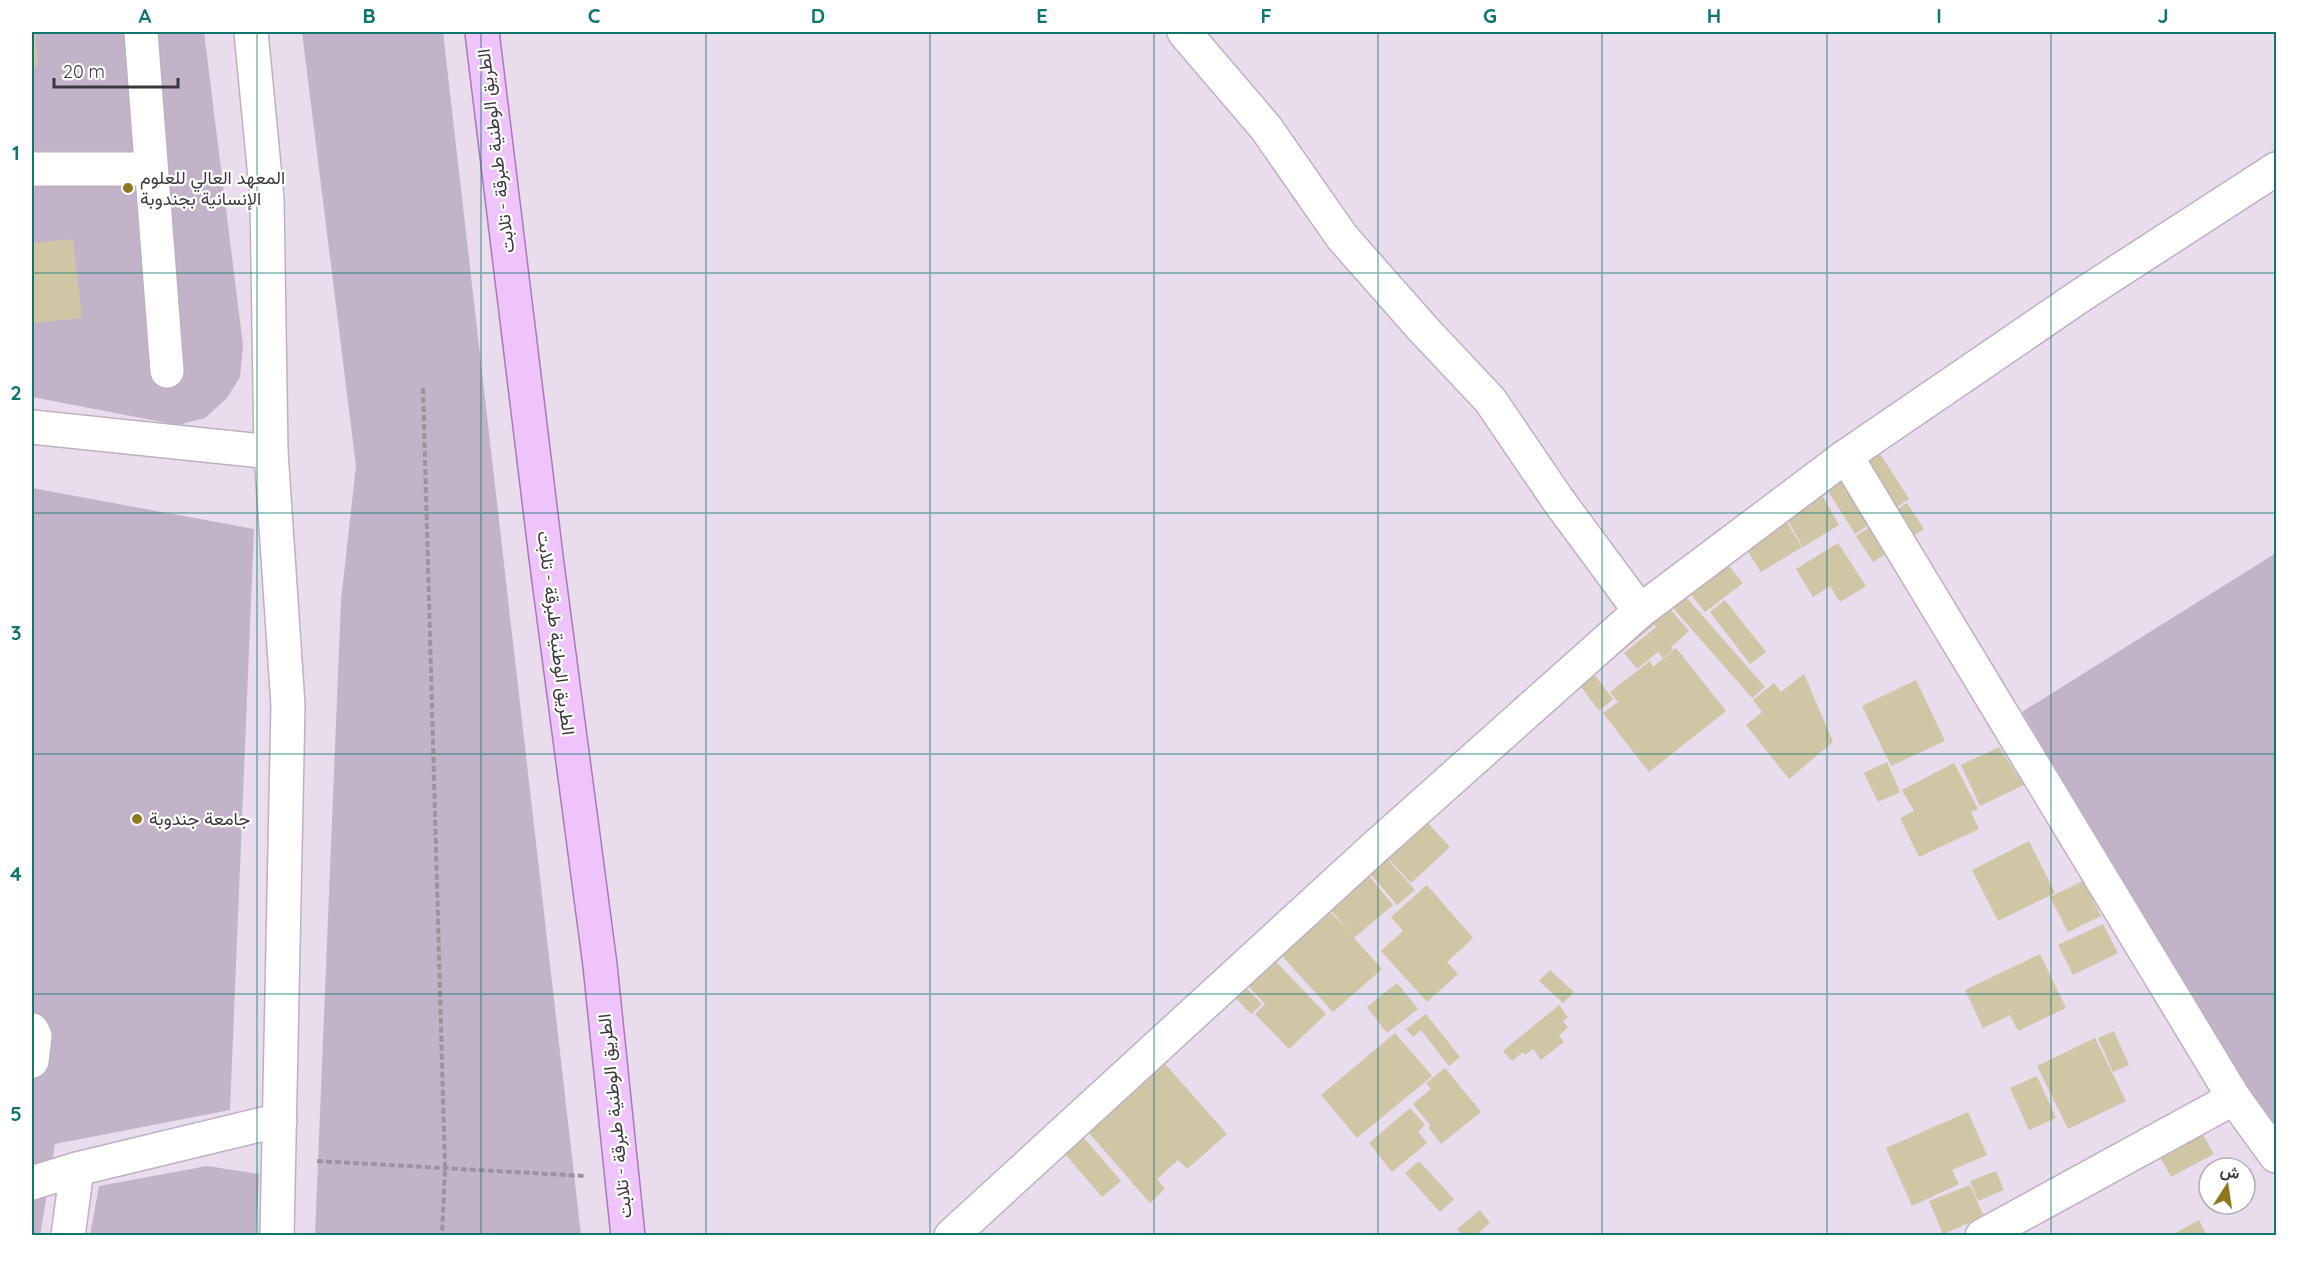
<svg xmlns="http://www.w3.org/2000/svg" width="2308" height="1267" viewBox="0 0 2308 1267" font-family="Quicksand,Vazirmatn,sans-serif">
	<style>
		.green { fill: #c3b3c8 }
		.building { fill: #cfc6a6 }
		.lines { fill: none; stroke-linecap: round; stroke-linejoin: round }
		.minor-casing { stroke: #bdb1c1; stroke-width: 36 }
		.major-casing { stroke: #a979b8; stroke-width: 36 }
		.path { stroke: #9c939f; stroke-width: 4; stroke-dasharray: 6 3; stroke-linecap: butt }
		.minor { stroke: #fff; stroke-width: 33 }
		.major { stroke: #eec4fb; stroke-width: 33 }
		.grid { fill: none; stroke: #0f766e; stroke-width: 1.5; stroke-opacity: 0.55 }
		.poi-dot { fill: #8f791e; stroke: #fff; stroke-width: 2 }
		.labels { text-anchor: middle; stroke-width: 4.5; stroke-linejoin: round; paint-order: stroke }
		.street-label { font-size: 18px; fill: #3c373e; stroke: #fff }
		.poi-label { font-size: 18px; fill: #3c373e; stroke: #fff; text-anchor: start }
		.neatline { fill: none; stroke: #0f766e; stroke-width: 2 }
		.grid-label { font-size: 20px; text-anchor: middle; font-weight: bold; fill: #0f766e }
	</style>
	<rect width="100%" height="100%" fill="#e9dced"/>
	<!-- green -->
	<g class="green">
		<path d="M32,32H204L243,345L240,377L227,398L205,418L178,425L32,397Z"/>
		<path d="M302,32H443L581,1235H315L341,601L356,466Z"/>
		<path d="M32,488L254,529L230,1110L55,1144L40,1236L32,1235Z"/>
		<path d="M2276,553V1141L2022,712Z"/>
		<path d="M207,1166L259,1174L256,1235H90L99,1186Z"/>
	</g>
	<!-- building -->
	<g class="building">
		<path d="M32,32H36L37,66H32Z"/>
		<path d="M73,239L82,318L32,323V243Z"/>
		<path d="M1865,430L1909,499L1855,534L1811,464Z"/>
		<path d="M1820,492L1839,525L1803,547L1784,514Z"/>
		<path d="M1907,503L1924,529L1873,562L1856,536Z"/>
		<path d="M1783,516L1802,547L1761,572L1741,541Z"/>
		<path d="M1838,543L1866,586L1840,602L1830,586L1813,597L1796,569Z"/>
		<path d="M1724,560L1743,583L1705,612L1686,588Z"/>
		<path d="M1686,597L1765,687L1752,698L1673,608Z"/>
		<path d="M1725,600L1766,652L1750,664L1710,612Z"/>
		<path d="M1664,602L1689,631L1671,647L1673,649L1663,658L1658,652L1637,669L1624,653L1656,627L1654,625L1607,664L1596,651Z"/>
		<path d="M1676,648L1726,711L1649,772L1603,713L1618,702L1610,692L1650,661L1653,667Z"/>
		<path d="M1590,669L1613,699L1599,711L1576,680Z"/>
		<path d="M1804,674L1833,742L1789,779L1746,725L1762,712L1753,700L1774,683L1781,692Z"/>
		<path d="M1916,680L1945,741L1891,766L1862,706Z"/>
		<path d="M1999,747L2024,785L1980,806L1961,765Z"/>
		<path d="M1887,762L1900,792L1878,802L1864,773Z"/>
		<path d="M1954,763L1978,809L1971,812L1979,829L1919,857L1900,818L1914,811L1902,790Z"/>
		<path d="M1415,809L1450,847L1411,883L1376,845Z"/>
		<path d="M2029,841L2055,893L1998,921L1972,870Z"/>
		<path d="M1384,855L1415,890L1397,905L1367,870Z"/>
		<path d="M1360,865L1393,905L1354,938L1382,969L1333,1012L1272,945L1321,902L1350,933L1321,898Z"/>
		<path d="M2083,881L2101,916L2068,932L2050,897Z"/>
		<path d="M1427,885L1473,938L1447,962L1458,974L1427,1002L1381,951L1403,931L1391,917Z"/>
		<path d="M2103,924L2118,953L2073,975L2058,945Z"/>
		<path d="M1261,946L1326,1014L1289,1049L1255,1014L1265,1004L1235,972Z"/>
		<path d="M2040,954L2066,1008L2018,1031L2010,1015L1983,1028L1965,990Z"/>
		<path d="M1550,970L1574,992L1563,1003L1539,981Z"/>
		<path d="M1238,980L1262,1004L1251,1014L1228,990Z"/>
		<path d="M1397,983L1418,1009L1387,1033L1367,1007Z"/>
		<path d="M1559,1005L1568,1017L1563,1021L1568,1027L1559,1036L1564,1042L1541,1060L1533,1049L1525,1055L1523,1052L1512,1061L1503,1051Z"/>
		<path d="M1426,1014L1460,1057L1449,1066L1421,1030L1413,1037L1406,1029Z"/>
		<path d="M2114,1031L2129,1065L2113,1072L2098,1038Z"/>
		<path d="M1395,1033L1432,1076L1357,1138L1321,1095Z"/>
		<path d="M2095,1038L2126,1101L2068,1129L2037,1066Z"/>
		<path d="M1159,1057L1227,1134L1187,1169L1178,1160L1157,1179L1165,1189L1150,1203L1082,1125Z"/>
		<path d="M1445,1068L1481,1112L1441,1144L1428,1127L1431,1126L1413,1104L1431,1089L1426,1083Z"/>
		<path d="M2037,1076L2056,1118L2029,1130L2010,1088Z"/>
		<path d="M1410,1108L1425,1125L1418,1132L1427,1143L1392,1172L1369,1143Z"/>
		<path d="M1968,1112L1987,1155L1952,1170L1959,1184L1912,1206L1886,1148Z"/>
		<path d="M1078,1131L1121,1181L1102,1197L1059,1147Z"/>
		<path d="M2203,1135L2214,1154L2171,1177L2160,1157Z"/>
		<path d="M1419,1161L1454,1199L1440,1212L1405,1173Z"/>
		<path d="M1996,1171L2004,1190L1978,1201L1970,1181Z"/>
		<path d="M1970,1185L1984,1217L1943,1234L1929,1201Z"/>
		<path d="M1480,1210L1490,1223L1475,1236H1462L1457,1229Z"/>
		<path d="M2199,1220L2207,1236H2170Z"/>
	</g>
	<g class="lines">
		<defs>
			<g id="minor">
				<path d="M141,32L167,371"/>
				<path d="M251,32L267,198L271,452L288,705L277,1236"/>
				<path d="M1184,32L1266,128L1342,237L1424,330L1490,400L1558,500L1640,611"/>
				<path d="M32,169H151"/>
				<path d="M32,427L271,452"/>
				<path d="M1846,456L2234,1098L2276,1156"/>
				<path d="M32,1030L35,1036L32,1061"/>
				<path d="M32,1183L77,1169"/>
				<path d="M68,1236L77,1169L280,1120"/>
				<path d="M951,1236L1373,849L1640,611L1846,456L2080,296L2276,169"/>
				<path d="M1982,1236L2234,1098"/>
			</g>
			<path id="major" d="M482,32L546,557L600,965L628,1236"/>
		</defs>
		<!-- minor casing -->
		<use href="#minor" class="minor-casing"/>
		<!-- major casing -->
		<use href="#major" class="major-casing"/>
		<!-- path -->
		<g class="path">
			<path d="M423,388L445,1168L442,1236"/>
			<path d="M317,1161L585,1176"/>
		</g>
		<!-- minor -->
		<use href="#minor" class="minor"/>
		<!-- major -->
		<use href="#major" class="major"/>
	</g>
	<!-- grid -->
	<path class="grid" d="M257,32V1236M481,32V1236M706,32V1236M930,32V1236M1154,32V1236M1378,32V1236M1602,32V1236M1827,32V1236M2051,32V1236M32,273H2276M32,513H2276M32,754H2276M32,994H2276"/>
	<!-- markers -->
	<g class="poi-dot">
		<circle cx="128" cy="188" r="6"/>
		<circle cx="137" cy="819" r="6"/>
	</g>
	<g class="labels">
		<!-- street labels -->
		<g class="street-label">
			<text transform="translate(496 151) rotate(-97)" y="6">الطريق الوطنية طبرقة - تلابت</text>
			<text transform="translate(556 633) rotate(83)" y="6">الطريق الوطنية طبرقة - تلابت</text>
			<text transform="translate(615 1116) rotate(-96)" y="6">الطريق الوطنية طبرقة - تلابت</text>
		</g>
		<!-- poi labels -->
		<g class="poi-label">
			<text x="140" y="184">المعهد العالي للعلوم<tspan x="140" dy="21">الإنسانية بجندوبة</tspan></text>
			<text x="149" y="825">جامعة جندوبة</text>
		</g>
	</g>
	<!-- border -->
	<rect width="2308" height="1267" fill="none" stroke="#ffffff" stroke-width="66"/>
	<!-- north arrow -->
	<g transform="translate(2227 1186) rotate(12)"><circle r="28" fill="#ffffff" stroke="#b1afb2" stroke-width="1.5"/>
	<path d="M0-4.5L10 22L0 15L-10 22Z" fill="#8f791e"/>
	<text y="-9" font-size="16" font-weight="bold" text-anchor="middle" fill="#3c373e">ش</text>
	</g>
	<!-- scale -->
	<path d="M54 78v9h124v-9" fill="none" stroke="#3c373e" stroke-width="3"/>
	<text x="63" y="78" font-size="18" fill="#3c373e" stroke="#ffffff" stroke-width="4.5" paint-order="stroke">20 m</text>
	<rect x="33" y="33" width="2242" height="1201" class="neatline"/>
	<g class="grid-label">
		<text x="145" y="23">A</text>
		<text x="369" y="23">B</text>
		<text x="594" y="23">C</text>
		<text x="818" y="23">D</text>
		<text x="1042" y="23">E</text>
		<text x="1266" y="23">F</text>
		<text x="1490" y="23">G</text>
		<text x="1714" y="23">H</text>
		<text x="1939" y="23">I</text>
		<text x="2163" y="23">J</text>
		<text x="16" y="160">1</text>
		<text x="16" y="400">2</text>
		<text x="16" y="640">3</text>
		<text x="16" y="881">4</text>
		<text x="16" y="1121">5</text>
	</g>
</svg>
